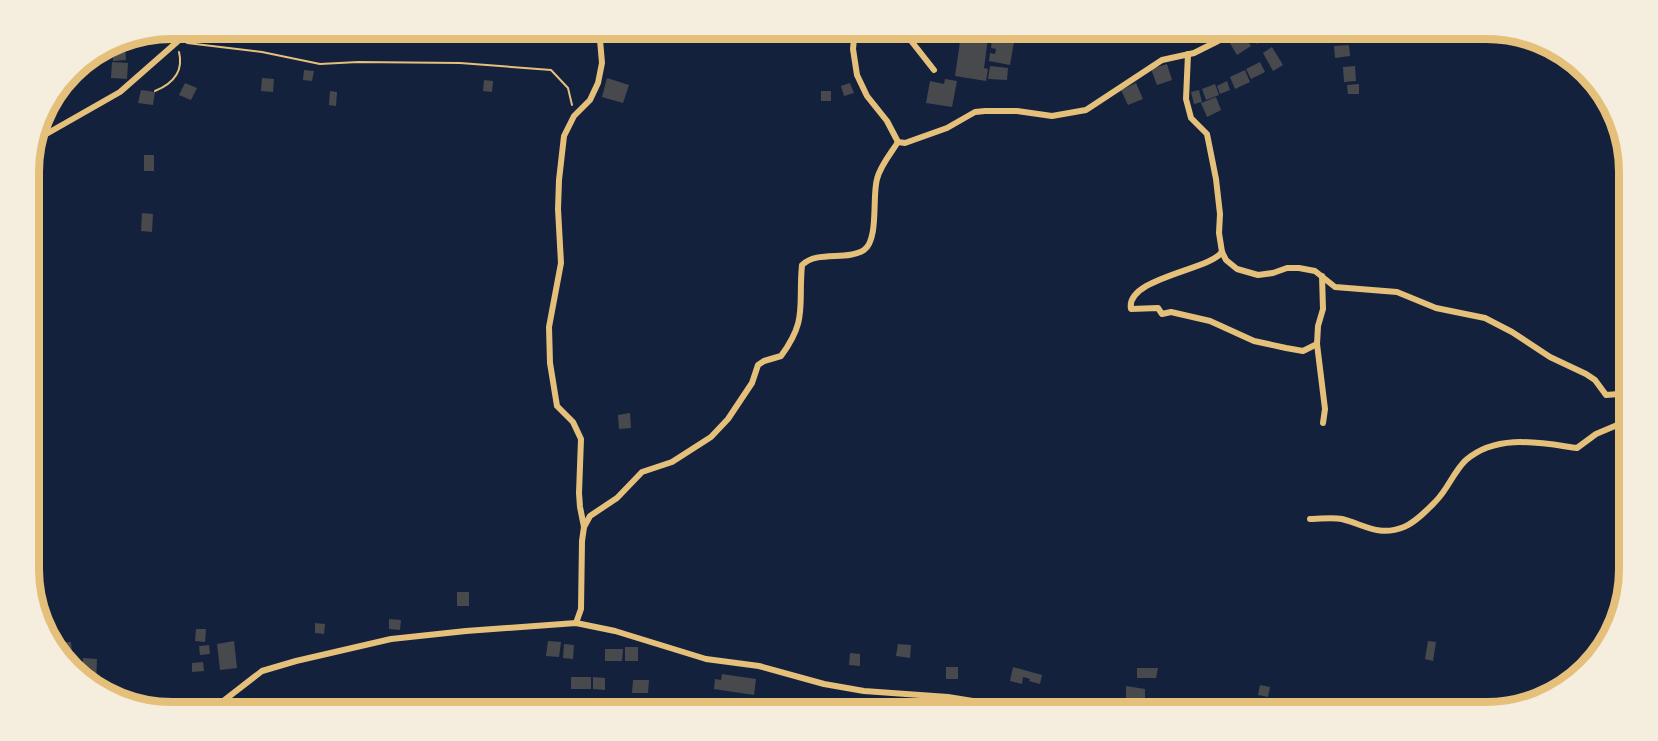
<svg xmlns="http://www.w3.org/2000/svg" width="1658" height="741" viewBox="0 0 1658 741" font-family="'PT Sans',sans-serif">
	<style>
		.building { fill: #48494c }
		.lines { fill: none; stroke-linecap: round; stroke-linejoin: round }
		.path { stroke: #e5c07b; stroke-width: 2 }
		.minor { stroke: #e5c07b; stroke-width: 6 }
		.rim { fill: none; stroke: #e5c07b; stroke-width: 8 }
	</style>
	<rect width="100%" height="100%" fill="#14213d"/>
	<!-- building -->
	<g class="building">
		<path d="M266,28H282L283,34L266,36Z"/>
		<path d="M1255,28H1258L1264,36L1262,38L1263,40L1257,44L1255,41L1253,42L1247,34Z"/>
		<path d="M1315,30L1316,41L1307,43L1305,31Z"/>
		<path d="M1242,32L1251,46L1237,55L1228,40Z"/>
		<path d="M1003,34L1015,36L1010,65L989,61L990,53L995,54L996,49L991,48L992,39L1002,41Z"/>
		<path d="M961,35L988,38L984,68L988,69L986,81L955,76Z"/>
		<path d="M125,44L126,60L113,61V45Z"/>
		<path d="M1349,45L1350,56L1335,58L1334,46Z"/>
		<path d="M1272,47L1283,65L1273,71L1263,53Z"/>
		<path d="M112,62L128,63L127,79L111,78Z"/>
		<path d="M1260,62L1265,72L1251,79L1246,69Z"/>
		<path d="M1167,64L1172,80L1157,85L1151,69Z"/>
		<path d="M990,66L1008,68L1007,80L988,79Z"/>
		<path d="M1355,66L1356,81L1344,82L1343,67Z"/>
		<path d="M304,70L314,71L312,81L303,80Z"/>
		<path d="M1245,70L1250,82L1235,89L1230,77Z"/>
		<path d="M262,78L274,79L273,92L261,91Z"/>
		<path d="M607,78L629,85L623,103L602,97Z"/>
		<path d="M945,79L957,81L952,107L926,103L930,81L944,84Z"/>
		<path d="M484,80L493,81L492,92L483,91Z"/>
		<path d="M1227,81L1230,90L1220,94L1217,86Z"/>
		<path d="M185,83L197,88L191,100L179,95Z"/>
		<path d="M850,83L854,93L844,96L841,86Z"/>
		<path d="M1136,83L1143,99L1128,105L1121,90Z"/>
		<path d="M1215,84L1219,95L1206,100L1202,89Z"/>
		<path d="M1359,84V94H1348L1347,85Z"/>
		<path d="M141,90L155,92L153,105L138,103Z"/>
		<path d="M1199,90L1202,102L1194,104L1191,92Z"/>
		<path d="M330,91L337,92L336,106L329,105Z"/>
		<rect x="821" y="91" width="10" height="10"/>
		<path d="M1216,97L1221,110L1207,117L1201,103Z"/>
		<rect x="144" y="155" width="10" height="16"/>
		<path d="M29,176L37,177L35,190L29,189Z"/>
		<path d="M142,213L153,214L152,232L141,231Z"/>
		<path d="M630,413L631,428L619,429L618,415Z"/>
		<rect x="457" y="592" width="12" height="14"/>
		<path d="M389,619L401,620L400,630L389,629Z"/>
		<path d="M315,623L325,624L324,634L315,633Z"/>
		<path d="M196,629H206L205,642L195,641Z"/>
		<path d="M234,641L237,668L220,670L217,644Z"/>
		<path d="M548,641L561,642L559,657L546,656Z"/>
		<path d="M1428,641L1436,642L1433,661L1425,659Z"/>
		<path d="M71,642L72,653L57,654L53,643Z"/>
		<path d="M564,644L574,645L573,659L563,658Z"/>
		<path d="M898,644L911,645L910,658L896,656Z"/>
		<path d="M209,645L210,654L200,655L199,646Z"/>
		<rect x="625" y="647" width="13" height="14"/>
		<path d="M605,649H623L622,661H605Z"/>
		<path d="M850,653L860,654V666L849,665Z"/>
		<path d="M83,658L97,659L96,686L83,675Z"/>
		<path d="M203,662L204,671L192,672V663Z"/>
		<rect x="946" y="667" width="12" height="12"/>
		<path d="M1013,667L1042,675L1040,684L1029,681L1030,679L1023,677L1022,684L1010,681Z"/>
		<path d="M1137,668H1158L1156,678H1137Z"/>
		<path d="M722,674L756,679L754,695L714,689L715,679L721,680Z"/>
		<rect x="571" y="677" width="20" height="12"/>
		<path d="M593,677L605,678V690L593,689Z"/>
		<path d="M633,680H649L648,693H632Z"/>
		<path d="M1260,685L1270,687L1268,697L1258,695Z"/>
		<path d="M1126,686L1145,689V701L1126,702Z"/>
		<path d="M177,699L178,710L167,711L166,700Z"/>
	</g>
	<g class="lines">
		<!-- path -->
		<g class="path">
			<path d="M187,43L262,52L320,64L358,62L460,63L551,70L568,88L572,105"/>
			<path d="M155,91C172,84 184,72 179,52"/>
		</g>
		<!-- minor -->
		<g class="minor">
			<path d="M855,28L853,49L857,75L867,96L887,121L898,142L905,143L947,128L975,112L985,111H1017L1052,116L1086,110L1162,60L1194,53L1218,41L1232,28"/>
			<path d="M901,28L934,70"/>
			<path d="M1188,54L1186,99L1191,118L1207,134L1216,179L1220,214L1219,233L1222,252L1226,260L1237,269L1258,275L1273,273L1287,268H1299L1315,271L1335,287L1397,292L1436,308L1485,318L1512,332L1550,357L1586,374L1595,380L1606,395L1619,394L1629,398"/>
			<path d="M34,141L120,92L177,42L189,28"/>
			<path d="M1222,252C1210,270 1125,278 1131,309L1158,308L1162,314L1171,312L1210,321L1254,341L1286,348L1303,351L1317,344"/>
			<path d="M1322,276L1323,309L1318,326L1317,344L1325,409L1323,423"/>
			<path d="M1310,519C1320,519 1332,517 1342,519C1365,525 1379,537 1404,527C1416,522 1427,510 1436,501C1448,489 1454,471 1466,460C1497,433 1541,443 1577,448L1596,434L1629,420"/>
			<path d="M584,527L580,507L579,493L581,439L573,422L557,406L550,363L549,327L561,263L558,209L559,180L564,136L574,116L590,100L598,83L602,63L599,28"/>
			<path d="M576,623L581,609L582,541L584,527L590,516L617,498L642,472L672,462L711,437L728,419L752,383L758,365L764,361L781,356C808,319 798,307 802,265C817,250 847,261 864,250C879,240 872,196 877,179C880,166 891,153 898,142"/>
			<path d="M209,712L262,671L296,661L391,639L466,631L576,623L615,631L706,659L759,666L824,684L864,691L948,697L1041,712"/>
		</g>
	</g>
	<!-- crop -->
	<path d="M0 0H1658V741H0ZM172 39H1486A133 133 0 0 1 1619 172V569A133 133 0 0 1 1486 702H172A133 133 0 0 1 39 569V172A133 133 0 0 1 172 39Z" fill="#f5edde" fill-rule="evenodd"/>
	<path class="rim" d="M172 39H1486A133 133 0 0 1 1619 172V569A133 133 0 0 1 1486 702H172A133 133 0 0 1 39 569V172A133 133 0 0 1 172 39Z"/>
</svg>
